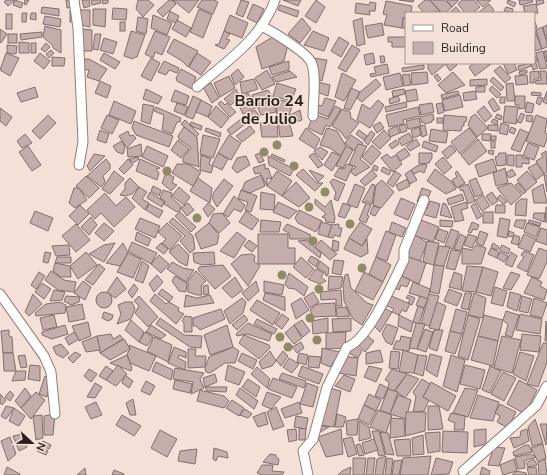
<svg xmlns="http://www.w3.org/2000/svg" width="547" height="475" viewBox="0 0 547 475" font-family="'Nunito Sans',sans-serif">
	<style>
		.building { fill: #c4adab; stroke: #836f6d }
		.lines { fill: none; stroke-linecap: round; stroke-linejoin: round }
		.minor-casing { stroke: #917e77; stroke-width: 11 }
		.minor { stroke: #fff; stroke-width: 9 }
		.tree { fill: #8f8b67 }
		.labels { text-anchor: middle; stroke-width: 3; stroke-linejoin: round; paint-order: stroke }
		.quarter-label { font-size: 16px; font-weight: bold; fill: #261f1c; stroke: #f5e0d7 }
	</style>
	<rect width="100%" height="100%" fill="#f5e0d7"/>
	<!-- building -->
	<g class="building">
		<path d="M6,0H15L8,6L4,2Z"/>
		<path d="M15,0L23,3L21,8L13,5Z"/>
		<path d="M25,0H29L26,5L24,4Z"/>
		<path d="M66,0H74V7L67,8Z"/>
		<path d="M82,0H89L90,6L84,8Z"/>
		<path d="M91,0H100L101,3L92,5Z"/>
		<path d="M102,0H108V3L103,4Z"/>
		<path d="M138,0H148L154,5L143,17L136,9Z"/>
		<path d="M169,0H172L176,4L163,17L157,11Z"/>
		<path d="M173,0H199L189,13Z"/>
		<path d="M202,0H214L218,2L213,14L197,7Z"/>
		<path d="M241,0L249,2L243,17L236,14Z"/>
		<path d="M283,0H301L298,6Z"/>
		<path d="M316,0L325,7L316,23L305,16Z"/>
		<path d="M399,0H414L413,2Z"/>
		<path d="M425,0H430L440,12L424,13L418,6Z"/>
		<path d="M430,0H445L452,7L445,13H442Z"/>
		<path d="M448,0H459L452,7L447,1Z"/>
		<path d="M462,0H474L480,7L473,13H465L458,4Z"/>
		<path d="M476,0H491L483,7Z"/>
		<path d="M508,0L516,3L514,7L507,3Z"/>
		<path d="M519,0H532L533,2L520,5Z"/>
		<path d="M536,0H543L544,3L537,5Z"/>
		<path d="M386,1L412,6L411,13H406V17L403,18L402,28L384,25L387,15L383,14Z"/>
		<path d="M370,2L376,3L375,11H369L370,15L355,13L356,3L369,5Z"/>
		<path d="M253,4L264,9L257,23L247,18Z"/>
		<path d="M489,4L494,10L491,13H478Z"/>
		<path d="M536,4L538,13H525L523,6Z"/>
		<path d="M280,5L299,11L297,17L278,10Z"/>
		<path d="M42,7L59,9V16L41,13Z"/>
		<path d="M456,7L461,13H449Z"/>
		<path d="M506,7L513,9L512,13L504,11Z"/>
		<path d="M113,8L127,9L126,20L112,19Z"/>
		<path d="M93,9H106L105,27L93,25Z"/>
		<path d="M199,9L212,15L203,38L190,32Z"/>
		<path d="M70,10L76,11V22H70Z"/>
		<path d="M78,10H90V27L78,24Z"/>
		<path d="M170,11L179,16L176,23L167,19Z"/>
		<path d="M22,13H27L26,22H22Z"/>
		<path d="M31,13H36V20L30,19Z"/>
		<rect x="6" y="14" width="6" height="15"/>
		<path d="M153,15L172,23L167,35L151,28Z"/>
		<path d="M230,15L248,23L242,38L224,31Z"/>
		<path d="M45,16L61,19L60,27L43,24Z"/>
		<path d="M138,17L148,19L146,34L136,31Z"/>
		<path d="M302,18L311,29L300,43L288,34Z"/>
		<path d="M362,18L365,44L357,46L353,21Z"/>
		<path d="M403,18H406V28H402Z"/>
		<path d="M534,19L537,28L534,29Z"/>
		<path d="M177,20L191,28L186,37L172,29Z"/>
		<rect x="120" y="22" width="5" height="9"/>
		<path d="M382,23L384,35L368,38L365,26Z"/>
		<path d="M547,25V39H546L543,27Z"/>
		<path d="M45,26L61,30V53L53,48V46L43,37Z"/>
		<path d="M542,27L547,42V47L542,49L536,30Z"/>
		<path d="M0,29L7,34L1,43L0,42Z"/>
		<path d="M80,29L92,30V51H79Z"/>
		<path d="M131,31L145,35L137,57H135L133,59L124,56Z"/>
		<path d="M155,31L170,37L162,55L155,52L153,58L145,54Z"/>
		<path d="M224,31L230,34L226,39L230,40L224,49L215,45L219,44Z"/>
		<path d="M313,31L329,38L324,51L304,45Z"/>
		<path d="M535,31L542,49L535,51L534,32Z"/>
		<path d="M42,32V37L21,40L20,34Z"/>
		<rect x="8" y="34" width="9" height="9"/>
		<path d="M95,34H101L98,50L93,49Z"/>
		<path d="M276,35L288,44L284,61L262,69L256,47Z"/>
		<path d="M339,37L349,43L341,57L331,51Z"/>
		<path d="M388,37H406V47H392V42H388Z"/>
		<path d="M104,38L117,42L113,54L100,50Z"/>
		<path d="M174,39L198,51L188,67L182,61L167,52Z"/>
		<path d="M19,42L29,43V53H19Z"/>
		<rect x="31" y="43" width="5" height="10"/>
		<path d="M46,43L50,47L45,52L41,49Z"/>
		<path d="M7,45L17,46L16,54L7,53Z"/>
		<path d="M352,45L360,50L346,72L338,68Z"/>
		<path d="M51,50L54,53L49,58L46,54Z"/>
		<path d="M543,51L547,68L540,69L536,53Z"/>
		<path d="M544,51H547V62Z"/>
		<path d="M6,53L19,58L10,76L0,70Z"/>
		<path d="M40,53L50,61L44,69L34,61Z"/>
		<path d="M104,53L120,62L115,69L100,60Z"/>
		<path d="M197,53L211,62L201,75L189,67Z"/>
		<path d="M373,53L375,63L366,65L364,55Z"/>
		<path d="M534,54L538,61L534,63Z"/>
		<path d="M380,56H384L385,62L381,63Z"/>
		<path d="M52,57L65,58L64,66H52Z"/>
		<path d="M151,58L160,63L151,81L141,76Z"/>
		<path d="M313,58L327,60L322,81L314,77Z"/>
		<path d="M82,59H89L107,69L99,81L87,77L89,70L81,69Z"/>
		<path d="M164,61L179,68L177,73L169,70L166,75L158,72Z"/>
		<path d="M289,61V70L272,75L269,67Z"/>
		<path d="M428,63H447L432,75L428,69Z"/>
		<path d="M449,63H455L457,65L450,71L446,65Z"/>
		<path d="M474,63H490L491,64L475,76L469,67Z"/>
		<path d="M503,63H514L517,70L508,74Z"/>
		<path d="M530,63L531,66L519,71L518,66Z"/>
		<path d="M536,63L538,68L533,70L531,64Z"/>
		<path d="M387,64L389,73L371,77L370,74L376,73L374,67Z"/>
		<path d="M424,65V69L403,72L402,68Z"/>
		<path d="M500,66L511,78L505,83L494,71Z"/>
		<path d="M181,69L196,77L192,89L177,81L176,78Z"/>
		<path d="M238,69L244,77L235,85L231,75Z"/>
		<path d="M267,70L275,84L262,90L255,78Z"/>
		<path d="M527,70V73L520,75L519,72Z"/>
		<path d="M290,71L297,77L276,82L272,77Z"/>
		<path d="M539,71V79H534V83H530V72Z"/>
		<path d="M540,71H546L547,84H536L535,81L541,80Z"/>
		<path d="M427,72L428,83L412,85L411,73Z"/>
		<path d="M453,72L465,85L446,93L438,85Z"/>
		<path d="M342,73L356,80L344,101L335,97Z"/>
		<path d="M400,73L403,86L386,90L383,77Z"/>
		<path d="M409,74L411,85L404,86L402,75Z"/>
		<path d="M437,74L441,79L438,82L434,76Z"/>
		<path d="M527,75L528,84L516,85L515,76Z"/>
		<path d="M229,76L235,88L220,97L214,83Z"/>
		<path d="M493,77L504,87L501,91L490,81Z"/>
		<path d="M254,79L258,89L242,94L240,82Z"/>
		<path d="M376,79L381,85L362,102L357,98L360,92Z"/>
		<path d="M487,79V85L470,86V80Z"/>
		<path d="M100,81L111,86L107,98L95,93Z"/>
		<path d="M314,81L330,85L328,96L314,91Z"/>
		<path d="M211,83L219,98L212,103L203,87Z"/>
		<path d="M277,83L296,89L291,101L273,96Z"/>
		<path d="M513,83L515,101H507L506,84Z"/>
		<path d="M485,86V92H476V87Z"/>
		<path d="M492,86L501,94L497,98L489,90Z"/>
		<path d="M35,87L38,97L21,102L17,93Z"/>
		<path d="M351,88L360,92L350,110L344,108Z"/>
		<path d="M146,89L162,97L158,104L143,99Z"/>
		<path d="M236,89L240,97L231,105L224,99Z"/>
		<path d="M404,89L405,94L393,97L392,91Z"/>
		<path d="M416,89L418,100L407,102L405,91Z"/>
		<path d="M175,90L189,96L186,105L171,101Z"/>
		<path d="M268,90L273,98L257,105L252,95Z"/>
		<path d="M458,91L459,94L442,99L441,95Z"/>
		<path d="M475,91L477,99L464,101L463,93Z"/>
		<path d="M547,91V104L543,102Z"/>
		<path d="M532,92L541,93V96L531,95Z"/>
		<path d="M248,93L257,107L243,114L237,101Z"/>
		<path d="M460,95L463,107L445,111L442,100Z"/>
		<path d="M193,96L201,100L193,119L185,116Z"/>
		<path d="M398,96L400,101L390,104L389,99Z"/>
		<path d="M515,96H525V108L519,109V105H515Z"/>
		<rect x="500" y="97" width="5" height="6"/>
		<path d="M538,97L543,98L540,105L536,103Z"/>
		<path d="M325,98L336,101L328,117L314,111L318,105L322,106Z"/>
		<path d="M493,98L500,109L494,112L488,102Z"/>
		<path d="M276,99L293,103L289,116L277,118Z"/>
		<path d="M201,100L212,106L208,117L196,112Z"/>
		<path d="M378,100L384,105L370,128L357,120L362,104L370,109Z"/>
		<path d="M114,101L136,111L131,124L109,115Z"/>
		<path d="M221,101L225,105L227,103L236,112L230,117L218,104Z"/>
		<path d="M273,101L276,112L261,115L257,106Z"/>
		<path d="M406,102L407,107L386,112L385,107Z"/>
		<path d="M527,102L534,104L532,113L525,112Z"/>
		<path d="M177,103L188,107L184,115L174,111Z"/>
		<path d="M432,103L434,112L421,115L419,105Z"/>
		<path d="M442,103L444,112L438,114L436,104Z"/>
		<path d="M143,104L154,106L150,124L141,121Z"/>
		<path d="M216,106L229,118L221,128L208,117Z"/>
		<path d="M335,106L341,109L330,127L326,125L322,135L308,128L314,114L328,119Z"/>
		<path d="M484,106L492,116L485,122L477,112Z"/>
		<path d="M505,106L518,107L516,124L503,122Z"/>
		<path d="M156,107L181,118L180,122H177L172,134L162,130L164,115L154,111Z"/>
		<path d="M418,107L420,116L403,120L404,124L389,127L386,115Z"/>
		<path d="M0,108L12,117L6,126L0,121Z"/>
		<path d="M342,109L350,112L351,118L359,123L346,139L340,131L332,126Z"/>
		<path d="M255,110L260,117L251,122L247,114Z"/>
		<path d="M300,110L302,120L293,123L290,115Z"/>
		<path d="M521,113L525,115L521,123L517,122Z"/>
		<path d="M433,114L434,120H432V122L425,124L424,122L422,123L420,117Z"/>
		<path d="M475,114L488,128L477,137L468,125L471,117Z"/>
		<path d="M497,114L502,116L501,120L495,118Z"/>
		<path d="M48,115L56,123L40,139L32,131Z"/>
		<path d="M107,115L119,120L112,134L101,128Z"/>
		<path d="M246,115L249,121L231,135L227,130Z"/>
		<path d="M444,115L467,117L466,122H464V126H462L461,131L443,130Z"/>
		<path d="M527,115L533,116L532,122L526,121Z"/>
		<path d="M536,115L547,119L545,133L547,134V139L544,147L526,141Z"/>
		<path d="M288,118L293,136L280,137L278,120Z"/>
		<path d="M419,118L421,126L408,129L406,121Z"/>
		<rect x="437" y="118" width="6" height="5"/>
		<path d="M493,119L498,121L497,125L491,122Z"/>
		<path d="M185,120L199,134L196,137L181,124Z"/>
		<path d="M134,121L173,136L169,147L136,135L132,128Z"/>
		<path d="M277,121L278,137H262L260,123Z"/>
		<path d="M191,122L202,126L201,130L193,127L190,124Z"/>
		<path d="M380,122L384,128L377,133L373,126Z"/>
		<path d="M501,123L509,125L507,135L499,133Z"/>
		<path d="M405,124L407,131L401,133L399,126Z"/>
		<path d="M425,125L427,135L422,137L420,126Z"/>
		<path d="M488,125H498V131L488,130Z"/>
		<path d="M250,126L255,132L242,142L236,136Z"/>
		<path d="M397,126L400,133L390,137L388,130Z"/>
		<path d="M184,127L197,137L199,167L183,162V158L191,148L179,139L178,136Z"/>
		<path d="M419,127L421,135L413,138L411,130Z"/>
		<path d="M511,127L516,129L514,134L509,132Z"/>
		<path d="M206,128L221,133L220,137L205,131Z"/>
		<path d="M306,128L320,139L315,149L299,139Z"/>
		<path d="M327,128L337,131L346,146L341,156L330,148L320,145Z"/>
		<path d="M469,128L477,138L460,154L451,142Z"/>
		<path d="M431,129L448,132L446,143L429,141Z"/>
		<path d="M520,129L529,133L520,152L511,149Z"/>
		<path d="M100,130L109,134L106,143L97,140Z"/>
		<path d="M359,130L367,136L364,140L356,134Z"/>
		<path d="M384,130L391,138L380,149L372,142Z"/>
		<path d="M128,131L130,136L133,135L136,138L127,148L119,136Z"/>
		<path d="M371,131L375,134L368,145L364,141Z"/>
		<path d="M409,133L413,140L402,146L398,139Z"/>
		<path d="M25,134L32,143L22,148L17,141Z"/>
		<path d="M482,134H491L490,141L482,140Z"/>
		<path d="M203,135L220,139L213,158L200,154Z"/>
		<path d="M229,135L241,143L231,160L218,153Z"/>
		<path d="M351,135L363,143L356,152L345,143Z"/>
		<rect x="491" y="136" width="5" height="4"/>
		<path d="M416,139L420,145L410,151L406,146Z"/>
		<path d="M478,139L487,151L469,165L461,155Z"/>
		<path d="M178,140L189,149L181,158L171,150Z"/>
		<path d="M396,140L399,144L392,149L389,145Z"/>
		<path d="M122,141L125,147L123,154L117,152L113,146Z"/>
		<path d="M424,141L438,146L436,152L422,147Z"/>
		<rect x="491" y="141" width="4" height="7"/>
		<path d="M528,143L539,147L534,160L523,156Z"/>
		<path d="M141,144L142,156L128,157L127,149Z"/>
		<path d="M358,144L367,146L360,159L370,167L355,176L350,171L356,167L349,164Z"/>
		<path d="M372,145L381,153L371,165L362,157Z"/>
		<path d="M451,145L456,151L447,159L442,152Z"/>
		<path d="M28,146L41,165L32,171L19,152Z"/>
		<path d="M147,146L168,156L163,167L142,157Z"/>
		<path d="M346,146L353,150L343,168L336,166Z"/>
		<path d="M320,147L328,152L322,160L314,151Z"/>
		<path d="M405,148L410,155L401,161L396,154Z"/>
		<path d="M489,150L494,151L493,155L488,153Z"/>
		<path d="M546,151L547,172L544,174L536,161L543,157L541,154Z"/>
		<path d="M332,152L341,156L332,171L324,165Z"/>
		<path d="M218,153L228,159L222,170L212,165Z"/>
		<path d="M260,153L264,161L259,163L255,155Z"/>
		<path d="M314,153L323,165L318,168L309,156Z"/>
		<path d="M419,153H432V158L429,163L419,164Z"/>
		<path d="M499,153H506V165L497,166L495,157L498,156Z"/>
		<path d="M94,154L105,156L90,171L87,166Z"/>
		<path d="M272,154L285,160L284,162L271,156Z"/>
		<path d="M387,154L391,158L395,155L402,164L393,172L381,158Z"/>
		<path d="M201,155L211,159L209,164L213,167L211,173L200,170Z"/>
		<path d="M507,155H514V166L507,165Z"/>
		<path d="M516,155H522V158L529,159V164L522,163V167H516Z"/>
		<path d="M246,156L250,165L237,173L232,168L237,158Z"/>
		<path d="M268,156L294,169L290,176L269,165Z"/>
		<path d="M138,157L139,159L133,163L129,159Z"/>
		<path d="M443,157L452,167L444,174L435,164Z"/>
		<path d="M106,159L110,164V169L103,176L105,182L101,187L87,176Z"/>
		<path d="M128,159L133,165L124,174L119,169Z"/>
		<path d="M140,159L160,168L156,169L159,173L157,180L136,171Z"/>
		<path d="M493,159L497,171L479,177L475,165Z"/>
		<path d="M537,163L544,174L536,180L528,168Z"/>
		<path d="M177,164H188L201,172L193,186L172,173Z"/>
		<path d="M265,164V169L268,168L272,179L267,178V186L260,173L255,174L253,168Z"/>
		<path d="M347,164L353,166L346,181L334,176L339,168L344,169Z"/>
		<path d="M424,164L427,165L424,173L420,171L414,174L411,170L417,166Z"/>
		<path d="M374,165L378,167L377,171L372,169Z"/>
		<path d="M383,167L391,171L389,175L381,171Z"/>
		<path d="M505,168L508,183L496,186L493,173Z"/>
		<path d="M303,169L317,183H323L315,191L296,175Z"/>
		<path d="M435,169L452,182L456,189L446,194L427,181Z"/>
		<path d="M512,169L516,175L509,178L506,173Z"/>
		<path d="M309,170L324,176L318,182Z"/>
		<path d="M372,170L377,176L365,186L360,181Z"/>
		<path d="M411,170L417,180L410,184L405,174Z"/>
		<path d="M114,171L124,179L110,194L102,189Z"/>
		<path d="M277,171L292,181L282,196L267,186Z"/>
		<path d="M395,171L401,175L393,187L387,183Z"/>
		<path d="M457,171L465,183L457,188L452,180L457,177L455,173Z"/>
		<path d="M527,171L537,182L526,191L517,180Z"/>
		<path d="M166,173L174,177L172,183L177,185L171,191L162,183Z"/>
		<path d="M261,175L265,186L250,193L242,190L245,182Z"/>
		<path d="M544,175H547V192Z"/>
		<path d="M86,176L99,188L89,198L76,186Z"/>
		<path d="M130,178L139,187L132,194L125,196L120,195L125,189V183Z"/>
		<path d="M198,178L212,188L210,203L190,191Z"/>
		<path d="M476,178L483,194L475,197L469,181Z"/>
		<path d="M224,179L233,186L217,207L212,198L214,192Z"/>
		<path d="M333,179L345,184L338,201L334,199L336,193L330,182Z"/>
		<path d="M407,179L410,186L399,191L396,185Z"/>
		<path d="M382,180L394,192L381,208L373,205L376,185Z"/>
		<path d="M296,182L310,198L299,207L282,196Z"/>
		<path d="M511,183L522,195L511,205L497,188Z"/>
		<path d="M518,183L526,192L523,194L515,185Z"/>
		<path d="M355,184L365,188L357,208L347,204Z"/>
		<path d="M372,184L375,185L372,204L366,201L365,203L362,202Z"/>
		<path d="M468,184L475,201L468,204L463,190L461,191L459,187Z"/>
		<path d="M543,184L547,203H534L532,190Z"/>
		<path d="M153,186L161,190L159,196L151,191Z"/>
		<path d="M139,187L147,192L142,199L149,203L145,210L132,198Z"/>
		<path d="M179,187L190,197L184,205L172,196Z"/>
		<path d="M74,188H79L87,200L75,208L69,203Z"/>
		<path d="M422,188L431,191L425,205L417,202Z"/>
		<path d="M163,190L172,193L171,197L181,206L180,211L177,212L164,204L165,201L160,198Z"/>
		<path d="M241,190L257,196L251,212L245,210L248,202L238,199Z"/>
		<path d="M150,192L164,202L162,207L147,198Z"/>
		<path d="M261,192L275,195L274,210L260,209Z"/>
		<path d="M492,192L498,201L492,205L486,196Z"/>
		<path d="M105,193L116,206L126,197L135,207L114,227L101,213L95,219L87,210Z"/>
		<path d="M462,194L464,200L449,205L447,199Z"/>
		<path d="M483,195L490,206L482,211L475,200Z"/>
		<path d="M500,195L507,202L503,204L497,198Z"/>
		<path d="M234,196L245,205L241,212L234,209L228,217L223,214Z"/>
		<path d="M401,198L415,204L408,220L394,214Z"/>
		<path d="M315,199L325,207L331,200L335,218L334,223L326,222L325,218L322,217L326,214L315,204Z"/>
		<path d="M521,199H527L526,216L515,215L516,203Z"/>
		<path d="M430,201L440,204L436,218L422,214L420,207L427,209Z"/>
		<path d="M278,202L297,211L289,219L273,212Z"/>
		<path d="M466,202L468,208L461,210L464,220L455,222L451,207Z"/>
		<path d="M188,203L194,210L187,216L181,208Z"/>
		<path d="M208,203L215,209L208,217L203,209Z"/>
		<path d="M343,203L351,206L345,218L338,216Z"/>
		<path d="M366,203L371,205L367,215L369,216L366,223L359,220Z"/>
		<path d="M443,203L446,204L452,218L440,215Z"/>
		<path d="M475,203L482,216L477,219L471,206Z"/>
		<path d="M149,204L163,211L159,218L146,210Z"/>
		<path d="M80,205L89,214L78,225L69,216Z"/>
		<path d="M496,205H505V213H495Z"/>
		<path d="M373,206L380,208L375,216L370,214Z"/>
		<path d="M546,207H547V222H545Z"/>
		<path d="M299,210L322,221L316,232L298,223L295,218Z"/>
		<path d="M35,211L53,218L48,231L30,223Z"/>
		<path d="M246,211L259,220L252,230L239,222Z"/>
		<path d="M180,212L196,227L191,232L175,216Z"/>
		<rect x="483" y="212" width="10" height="11"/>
		<path d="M222,213L230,223L219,233L209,223L213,214Z"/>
		<path d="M534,213H545L544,222L533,218Z"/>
		<path d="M91,217L97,225L89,235L81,227Z"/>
		<path d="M140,218L160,226L155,238L135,229Z"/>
		<path d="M173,218L193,236L195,249L190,253L180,241L185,236L169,222Z"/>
		<path d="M416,218L439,227L433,242L410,234Z"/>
		<path d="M500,218L510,220L507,238L497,236Z"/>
		<path d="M261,220L281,222L279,232H260Z"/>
		<path d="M440,220L453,221L452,227L440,226Z"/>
		<path d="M516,220H526L523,229L514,226Z"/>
		<path d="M529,220L541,223L540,226L528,222Z"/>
		<path d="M321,222L332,225L328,237L318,234Z"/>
		<path d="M360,222L372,229L362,246L349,238Z"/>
		<path d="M392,222L406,228L402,237L389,232Z"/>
		<path d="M472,222L479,225L477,230L473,229L471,233L468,232Z"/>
		<path d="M104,223L114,231L104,241L95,233Z"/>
		<path d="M167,223L182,236L170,250L162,243L166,239L158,232Z"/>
		<path d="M209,223L219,235L217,244L201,249L195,234Z"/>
		<path d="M527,223L540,227L536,237L524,232Z"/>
		<path d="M76,224L90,240L76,252L62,236Z"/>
		<path d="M287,224L311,235L309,239H290L289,233L283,230Z"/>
		<path d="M339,224V228H342L340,237L335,235L333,238L328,237L332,225Z"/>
		<path d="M541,228L547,230V245L536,241Z"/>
		<path d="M439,229L448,232L444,243L435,239Z"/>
		<path d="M451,229L459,232L453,249L445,246Z"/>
		<path d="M386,231L396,235L387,261L376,257Z"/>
		<path d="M480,231L488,234L483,246L476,243Z"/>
		<path d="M509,231L514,233L513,237L508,236Z"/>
		<path d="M137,232L151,239L148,246L135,240Z"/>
		<path d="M237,232L246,239L234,258L220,251Z"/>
		<path d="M258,234H288V248H295V264H258Z"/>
		<path d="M410,234L419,237L427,243L420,261L403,255Z"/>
		<path d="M460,234L466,237L461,251L454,249Z"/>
		<path d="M468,234L477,237L472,248L464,245Z"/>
		<path d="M524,234L536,239L530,252L518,247Z"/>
		<path d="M514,235L520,237L518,245L511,243Z"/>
		<path d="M349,238L362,246L367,239L368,253L361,257L344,249Z"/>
		<path d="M249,240L257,246L252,252L244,246Z"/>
		<path d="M307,240L321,253L320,258L298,241Z"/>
		<path d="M321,240L337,254L330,260L315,247Z"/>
		<path d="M333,240L339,242L338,251L332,250Z"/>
		<path d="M427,241L439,243L434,265L426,263L423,261Z"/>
		<path d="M132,242L157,253L151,264L128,251Z"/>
		<path d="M115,243L104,262L89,254L104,245Z"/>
		<path d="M123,243L128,253L120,266L106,263Z"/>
		<path d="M161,243L168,249L164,254L156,248Z"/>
		<path d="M493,243L499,247L497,250L491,247Z"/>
		<path d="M178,244L189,255L187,266L179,262L169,252Z"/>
		<path d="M69,245L70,255L56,256L52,246Z"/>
		<path d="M476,245L486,248L481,264H462V248L472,250Z"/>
		<path d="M502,245L510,249L508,254L499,250Z"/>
		<path d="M439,246L450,247L444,266L434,265Z"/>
		<path d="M491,248L499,252L497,258L488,254Z"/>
		<path d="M539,248L547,251V262L539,279L527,275Z"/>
		<path d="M451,250L461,251L455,270L446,268Z"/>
		<path d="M524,251L534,255L527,272L517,267L524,257L521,255Z"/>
		<path d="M45,252L51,253L48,263L43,262Z"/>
		<path d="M86,252L97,265L78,279L70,266Z"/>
		<path d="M214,252L215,264L202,265L194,262L193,253Z"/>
		<path d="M500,252L508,256L504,262L497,258Z"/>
		<path d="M511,252L517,256L512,267L505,264Z"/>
		<path d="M128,253L141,259L133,278L117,272Z"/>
		<path d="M252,254L255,256L254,261L260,266L248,286L231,264L241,255Z"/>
		<path d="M159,255L169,264L161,273L151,264Z"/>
		<path d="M403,255L426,263L419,284L395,273Z"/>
		<path d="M311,256L319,260L316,267L308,261Z"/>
		<path d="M57,257H71V263H55Z"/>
		<path d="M301,257L314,269L306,278L293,267Z"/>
		<path d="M376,257L391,265L383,282L369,274Z"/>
		<path d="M334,260L344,261L341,275L332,273Z"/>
		<path d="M142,261L149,266L143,283L135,280Z"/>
		<path d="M320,261L329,268L328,275L326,276L325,272L317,268Z"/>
		<path d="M172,262L183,268L194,270L186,282L167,269Z"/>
		<path d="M55,263L70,266L71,277H61L53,271Z"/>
		<path d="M99,264L105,269L93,285L85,280Z"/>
		<path d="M223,265L231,276L215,289L198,270L199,267Z"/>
		<path d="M434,265L444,266L439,294L430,292Z"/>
		<path d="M467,266L483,267L476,292L462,291Z"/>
		<path d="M483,267L498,272L491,296L476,292Z"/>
		<path d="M316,269L324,273L321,277L326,281L320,284L308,279Z"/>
		<path d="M51,271L64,280L76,282L74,292L58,290L45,280Z"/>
		<path d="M196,271L206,281L201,286L202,295H197L188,292V281Z"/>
		<path d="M39,272L45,276L36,289L31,285Z"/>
		<path d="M364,272L383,282L373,300L355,291Z"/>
		<path d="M454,272L462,275L461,290L449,287Z"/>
		<path d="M511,272L520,275L511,290L503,288Z"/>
		<path d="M289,273L308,287L304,296L295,289L288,288L285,284Z"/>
		<path d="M395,273L410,280L407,287L401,285L399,290L389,285Z"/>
		<path d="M348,274L351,288L367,303L373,305L362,325L353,319L344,301L343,285L345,275Z"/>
		<path d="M157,275L163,282L154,292L149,284Z"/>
		<path d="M175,276L187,283L186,292L179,291L172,281Z"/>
		<path d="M329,276L343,277L341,288L328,290Z"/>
		<path d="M117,277L126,289L115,298L107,292Z"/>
		<path d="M235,277L243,290L232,298L222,288Z"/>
		<path d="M532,277L542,282L540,286L547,290L544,300L524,293Z"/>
		<path d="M83,281L91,287L85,300L74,293Z"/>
		<path d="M256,281L259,291L248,301L242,293Z"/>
		<path d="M264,281L284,285L282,295L264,292Z"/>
		<path d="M413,282L430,289L428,299L409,293Z"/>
		<path d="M42,283L51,289L44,299L35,292Z"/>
		<path d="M134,284L138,289L132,298L128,292Z"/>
		<path d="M208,285L209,294L204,295L203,286Z"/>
		<path d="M495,287L507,291L503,306L491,303Z"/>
		<path d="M162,289L173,297L169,302L158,294Z"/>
		<path d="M449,289L462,294L457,306L444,301Z"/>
		<path d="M54,290L65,292L62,300L50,301Z"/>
		<path d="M341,290L342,306H336V299L321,300L320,292Z"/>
		<circle cx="104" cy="300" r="8"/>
		<path d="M313,292L319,302L310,308L304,298Z"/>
		<path d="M510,292L521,295L517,311L507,307Z"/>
		<path d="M265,293L285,297V311L263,300Z"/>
		<path d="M465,293H472L468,310L461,308Z"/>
		<path d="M474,293L486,298L483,318L468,315Z"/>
		<path d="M33,294L42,304L29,316L25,312Z"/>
		<path d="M155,294L166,304L169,302L179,308L178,311L184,314L176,324L150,301Z"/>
		<path d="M387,294L410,304L406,312L402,310L399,315L392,312L394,309L383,304Z"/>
		<path d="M429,294L439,296L430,326L421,324Z"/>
		<path d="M186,295L197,298L210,295L214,303L184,307Z"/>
		<path d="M408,295L415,298L412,305L408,303L410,299L406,298Z"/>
		<path d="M66,296L80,297L79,302L71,305L64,301Z"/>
		<path d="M139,296L158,317L148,327L135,313L139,306L134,301Z"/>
		<path d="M420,296L428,299L424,308L416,305Z"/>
		<path d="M522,296L532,299L528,313L519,311Z"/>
		<path d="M242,298L246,302L243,313L230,324L224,311Z"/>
		<path d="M301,298L309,310L296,319L291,304Z"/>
		<path d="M534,298L547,303L542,318L530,315Z"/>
		<path d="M257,300L280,313L273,325L250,310Z"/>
		<path d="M60,302L66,305L65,313L36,316L35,313L46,304Z"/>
		<path d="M125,302H132L135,309L131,319L117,324L121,314L118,305Z"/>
		<path d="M437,302L446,306L439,330L429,328Z"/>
		<path d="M335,303L336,316L313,317L310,310L317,304Z"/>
		<path d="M82,304L85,319L69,322L66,307Z"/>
		<path d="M418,306L424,308L419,324L413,322Z"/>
		<path d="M346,307L350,316L337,317L336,308Z"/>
		<path d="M382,307L392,312L380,332L371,323Z"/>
		<path d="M221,309L225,319L200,330L196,326H193V318Z"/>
		<path d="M456,309L467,312L462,334L450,331Z"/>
		<path d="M506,311L519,315L512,337L505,335L508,325L503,320Z"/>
		<path d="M104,312L113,315L112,319L108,321L102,318Z"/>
		<path d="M282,314L289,319L282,329L275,324Z"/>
		<path d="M520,314L542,319L540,334L516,330Z"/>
		<path d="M54,315L57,327L43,330L40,318Z"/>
		<path d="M244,315L248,320L237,330L232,325Z"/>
		<path d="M399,315L413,322L411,332L398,326Z"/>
		<path d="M468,315L480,319L468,360L458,356Z"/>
		<path d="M484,315L503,320L498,341L478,336Z"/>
		<path d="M185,316L192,317V332H184V323L182,321Z"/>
		<path d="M160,318L184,335L202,336L201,348L190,347L156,324Z"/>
		<path d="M328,318V332L313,334L312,321Z"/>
		<path d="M351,318V331L333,332L332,319Z"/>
		<path d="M257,319L277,329L274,334L254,324Z"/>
		<path d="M131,320L144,332L139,342L125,330Z"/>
		<path d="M302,320L310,331L303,337L294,325Z"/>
		<path d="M546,321L547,341H545Z"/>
		<path d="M88,322L91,336L79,341L72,326Z"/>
		<path d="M248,323L272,334L269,341L247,334L237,336L236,334Z"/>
		<path d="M416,323L425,324L417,349L409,348Z"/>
		<path d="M387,324L398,328L392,345L386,342L382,334Z"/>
		<path d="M65,325L68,334L52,339L42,335V332Z"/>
		<path d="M151,325L166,335L161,339L146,332Z"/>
		<path d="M227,325L233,347L210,355L204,335Z"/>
		<path d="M294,325L302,338L294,344L285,333Z"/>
		<path d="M425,329L433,332L426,352L417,349Z"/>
		<path d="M9,330V336L12,337L13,353H3L1,331Z"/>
		<path d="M434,330H443L437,351L429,348Z"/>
		<path d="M450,331L462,334L455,354L445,351Z"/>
		<path d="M74,332L79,339L69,345L65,338Z"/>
		<path d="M145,332L153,337L147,346L139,342Z"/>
		<path d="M346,332L345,348L326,349V333Z"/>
		<path d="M111,334L113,339L120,335L123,339L100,353L97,336Z"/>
		<path d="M365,334L374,341L365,352L357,344Z"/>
		<path d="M522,334L541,336L539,352L520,350Z"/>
		<path d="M244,335L269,345L270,348L259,359L239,343Z"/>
		<path d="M97,336L100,350L86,352L82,342Z"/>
		<path d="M401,336L411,338L409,351L393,349L396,341H400Z"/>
		<path d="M478,336L498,341L493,366L471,360Z"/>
		<path d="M502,336L521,340L512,373L494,368Z"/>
		<path d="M154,337L172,345L168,362L147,351Z"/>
		<path d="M124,339L130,349L110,360L100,353Z"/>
		<path d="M301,342L304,348L297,353L292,347Z"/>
		<path d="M543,343H547V362L538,387L527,384Z"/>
		<path d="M61,344L69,353L63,358L56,354L53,347Z"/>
		<path d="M129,345L156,356L149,371L130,363L127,354L130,349Z"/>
		<path d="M355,345L362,351L358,358L349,353Z"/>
		<path d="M174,347L186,352V358L179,355L178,358L186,362L185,370L168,363Z"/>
		<path d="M233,347L239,351L235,363H225L210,373L206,372L205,368L209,357Z"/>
		<path d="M322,348L340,352L330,367L321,363Z"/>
		<path d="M188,349H196L195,356H206L205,367L188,368Z"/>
		<path d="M380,350L383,362L366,364V353Z"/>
		<path d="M403,350L418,355L414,373L399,372Z"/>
		<path d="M270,351L276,361L272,366L262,369L259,362Z"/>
		<path d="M283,351L288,356L281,366L276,360Z"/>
		<path d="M391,351L400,352L398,369L389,368Z"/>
		<path d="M75,352L81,355L73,363L68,358Z"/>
		<path d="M520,352L534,356L526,381L513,374Z"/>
		<path d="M3,353H13L16,371H4Z"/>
		<path d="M242,353L257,360L253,369L238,361Z"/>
		<path d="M299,353L308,355L306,365L297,362Z"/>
		<path d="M430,354L442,357L437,377L426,370Z"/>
		<path d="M25,355L27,367L21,368L18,356Z"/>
		<path d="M127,355L132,368L131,371L110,363Z"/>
		<path d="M418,355L427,356L423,376L414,373Z"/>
		<path d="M451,355L465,360L457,392L443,386Z"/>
		<path d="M309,356L321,357L319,368L308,367Z"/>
		<path d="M340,356L358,358L356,376L338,373Z"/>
		<path d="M289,358L299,364L292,373L283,367Z"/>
		<path d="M156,362L173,370L171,380L152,371Z"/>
		<path d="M30,365L40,366V381L28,379Z"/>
		<path d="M118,365L127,374L116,386L106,380Z"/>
		<path d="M228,365L245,372L239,385L225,380Z"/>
		<path d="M465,365L485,370L480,389L460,384Z"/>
		<path d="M106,366L113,371L106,380L99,376Z"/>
		<path d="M302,366L323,374L319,384L298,376Z"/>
		<path d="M369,366L382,369L376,382L364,377Z"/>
		<path d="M490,366L501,371L490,393L482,390Z"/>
		<path d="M257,367L270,379L267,388L251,374Z"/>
		<path d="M175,368L204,373L200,379L204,388L191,394L193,382L173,379Z"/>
		<path d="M89,369L97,374L91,382L84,376Z"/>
		<path d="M392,369L407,374L394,391L388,389L389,382L385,380Z"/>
		<path d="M16,371H26L25,380L12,381Z"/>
		<path d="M503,372L516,378L504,401L491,394Z"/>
		<path d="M282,373L306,381L304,388L279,379Z"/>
		<path d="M215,374L217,382L205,387L203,378Z"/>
		<path d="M407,374L419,379L405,398L395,391Z"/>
		<path d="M125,375L133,381L129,388L122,383Z"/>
		<path d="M344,375L355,379L350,392L335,386Z"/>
		<path d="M45,376L51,379L47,397L39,394Z"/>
		<path d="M273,378L297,387L292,398L268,389Z"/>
		<path d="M248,379L260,387L256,397L242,387Z"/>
		<path d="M422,379L430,384L423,397L429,400L424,411L413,412L416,397L413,392Z"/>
		<path d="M175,380L192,384L190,393L173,389Z"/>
		<path d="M519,380L537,390L525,414L507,404Z"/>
		<path d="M146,381L155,386L150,395L141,391Z"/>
		<path d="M431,382L456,396L448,411L423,397Z"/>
		<path d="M95,383L102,387L95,398L87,397Z"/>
		<path d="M307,383L318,387L313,407L300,404Z"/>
		<path d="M380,384L388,388L383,399L375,396Z"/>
		<path d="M205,387H227L226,392L207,391Z"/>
		<path d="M326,387L341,391L334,427L320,425Z"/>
		<path d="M25,388L31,396L21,408L15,401Z"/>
		<path d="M240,388L258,401L254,409L236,395Z"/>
		<path d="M465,388L478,390L468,417L453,413Z"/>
		<path d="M388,389L398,392L390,414L380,410Z"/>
		<path d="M200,390L224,396L229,401L224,408L197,401Z"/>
		<path d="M10,391L14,395L10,401L5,397Z"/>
		<path d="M36,392L45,400L31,419L21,408Z"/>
		<path d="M267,392L281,397L271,409L262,405Z"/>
		<path d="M0,394L6,400L2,405L0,403Z"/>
		<path d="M369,394L381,400L376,411L364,405Z"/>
		<path d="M398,395L411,400L406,419L390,414Z"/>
		<path d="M478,395L499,402L493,421L470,418Z"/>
		<path d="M133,399L136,415H130L126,403Z"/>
		<path d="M232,400L244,408L239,416L226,408Z"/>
		<path d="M96,402L102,415L91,419L85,407Z"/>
		<path d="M299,402L302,413L285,418L281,409Z"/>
		<path d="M500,404L516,412L508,428L497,422L500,416L495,413Z"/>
		<path d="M364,405L376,411L369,425L358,419Z"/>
		<path d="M6,406L14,408L6,419L1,416Z"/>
		<path d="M428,406H439L443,429L428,430Z"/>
		<path d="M276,407L284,426L273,430L267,412Z"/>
		<path d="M14,408L25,416L19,426L9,421Z"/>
		<path d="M245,409L252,414L248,418L240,415Z"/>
		<path d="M378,410L392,415L386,433L370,427Z"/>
		<path d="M265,412L268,424L258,427L253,417Z"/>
		<path d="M406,412H426L425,431L405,436Z"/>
		<path d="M451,413L465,416L464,430H454L455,423L448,420Z"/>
		<path d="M55,414L53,435H44V416Z"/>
		<path d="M337,414L346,417L343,427H335Z"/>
		<path d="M42,415L43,438L36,440L33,416Z"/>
		<path d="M122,415L141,426L134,436L116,425Z"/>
		<path d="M296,416L308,418L306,429L294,427Z"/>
		<path d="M391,418L404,419L405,436L390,438Z"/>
		<path d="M358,419L357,435H347L346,421Z"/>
		<path d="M535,419L543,443L532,446L528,427Z"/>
		<path d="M359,421L369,427L371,438L359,441Z"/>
		<path d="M540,424H547L546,445Z"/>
		<path d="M315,425L329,427L312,437Z"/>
		<path d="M299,428L306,429L305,440H299Z"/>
		<path d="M296,429L297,440L289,442L287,430Z"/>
		<path d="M341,429L343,454L326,457L318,437Z"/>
		<path d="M486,429V444L474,447V430Z"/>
		<path d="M527,429L529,441L514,448L510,438L520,437L521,431Z"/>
		<path d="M160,430L177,439L167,457L151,448Z"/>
		<path d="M372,431H379L385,455L379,456Z"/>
		<path d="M443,431L468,432L467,453L442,452Z"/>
		<path d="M380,432L388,433L394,455L386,454Z"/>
		<path d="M440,432V451L428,453L425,433Z"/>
		<path d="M23,434L27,447L19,451L13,436Z"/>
		<path d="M423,435L424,454L413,455L412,438Z"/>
		<path d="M10,437L16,454L8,461L1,441Z"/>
		<path d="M352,437L357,454L348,457L343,439Z"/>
		<path d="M374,439L378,450L365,454L362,443Z"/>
		<path d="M410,439L411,456H397L394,440Z"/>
		<path d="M43,441L51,445L49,449L41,445Z"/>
		<path d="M360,444L364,455L359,456L356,445Z"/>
		<path d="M543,444L546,459L538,462L531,448Z"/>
		<path d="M525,445H529L532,452L514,456L513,452Z"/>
		<path d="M39,446L48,451L46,455L37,451Z"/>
		<path d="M494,447L505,448L499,466L488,465Z"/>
		<path d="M214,448L227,452L228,458L218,456L216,461L213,459Z"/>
		<path d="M197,449L195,464L178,461L180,451Z"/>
		<path d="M270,454L276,455V457L279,459L278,465L263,462Z"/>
		<path d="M531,454L536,457L524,461L525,468L518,469L515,457Z"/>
		<path d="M386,456L383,475H375L377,459Z"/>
		<path d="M431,456L428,475H400L403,458Z"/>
		<path d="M353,458H366L364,475H353Z"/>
		<path d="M368,458H375L373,475H366Z"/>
		<path d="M387,458L393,459L391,475H385Z"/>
		<path d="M436,458L453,462L449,474L431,475Z"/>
		<path d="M514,459L517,471L503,475L500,465Z"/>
		<path d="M534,459L537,465L528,467L526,463Z"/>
		<path d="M545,459L547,475H539L538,462Z"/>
		<path d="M402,460L399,475H392L394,461Z"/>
		<path d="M262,465H273L272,471L284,472L282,475H262L257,473Z"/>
		<path d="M7,467L20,474L19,475H4Z"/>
		<path d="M351,467L350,475H338L342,471Z"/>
		<path d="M482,467L490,471L489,475H480Z"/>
		<path d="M536,467L537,475H529L527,468Z"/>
		<path d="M85,468L86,475H77Z"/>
		<path d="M114,470L124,474V475H112Z"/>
		<path d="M517,471L526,473L527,475H512Z"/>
	</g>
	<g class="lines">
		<defs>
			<g id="minor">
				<path d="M74,0L78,28L83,142L79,165"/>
				<path d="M261,26C272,31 306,52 311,62C317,73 313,103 313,116"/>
				<path d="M197,87C227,61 261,39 275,0"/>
				<path d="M0,294L44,356L51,372L55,414"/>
				<path d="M463,471L536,406L547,386"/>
				<path d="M308,475L303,451L313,439L327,387L347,347C368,341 394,280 404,260V250L424,200"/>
			</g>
		</defs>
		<!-- minor casing -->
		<use href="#minor" class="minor-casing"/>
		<!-- minor -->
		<use href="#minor" class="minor"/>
	</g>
	<!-- trees -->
	<g class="tree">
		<circle cx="277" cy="145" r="4.5"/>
		<circle cx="264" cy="152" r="4.5"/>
		<circle cx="294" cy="166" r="4.5"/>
		<circle cx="167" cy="171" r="4.5"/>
		<circle cx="325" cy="192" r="4.5"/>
		<circle cx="309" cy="207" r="4.5"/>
		<circle cx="197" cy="218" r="4.5"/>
		<circle cx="350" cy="224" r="4.5"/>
		<circle cx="313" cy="241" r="4.5"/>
		<circle cx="362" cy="268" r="4.5"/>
		<circle cx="282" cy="275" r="4.5"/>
		<circle cx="319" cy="289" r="4.5"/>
		<circle cx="310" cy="318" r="4.5"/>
		<circle cx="280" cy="337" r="4.5"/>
		<circle cx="317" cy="340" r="4.5"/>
		<circle cx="288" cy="347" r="4.5"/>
	</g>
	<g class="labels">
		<!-- quarter labels -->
		<g class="quarter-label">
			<text x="269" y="106">Barrio 24<tspan x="269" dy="18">de Julio</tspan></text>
		</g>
	</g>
	<!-- legend -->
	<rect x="405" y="12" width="130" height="52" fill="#f5e0d7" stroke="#a2938c"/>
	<rect x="413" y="25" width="20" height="6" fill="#ffffff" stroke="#a2938c"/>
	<text x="441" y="32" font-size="12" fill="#261f1c">Road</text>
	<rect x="413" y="42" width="20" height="12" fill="#c4adab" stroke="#a2938c"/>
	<text x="441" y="52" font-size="12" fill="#261f1c">Building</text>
	<!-- north arrow -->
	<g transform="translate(32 443) rotate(112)" stroke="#f5e0d7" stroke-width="3" paint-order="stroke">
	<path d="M0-3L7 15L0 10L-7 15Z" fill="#261f1c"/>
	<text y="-6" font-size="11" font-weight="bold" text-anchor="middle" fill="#261f1c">N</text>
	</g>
</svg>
